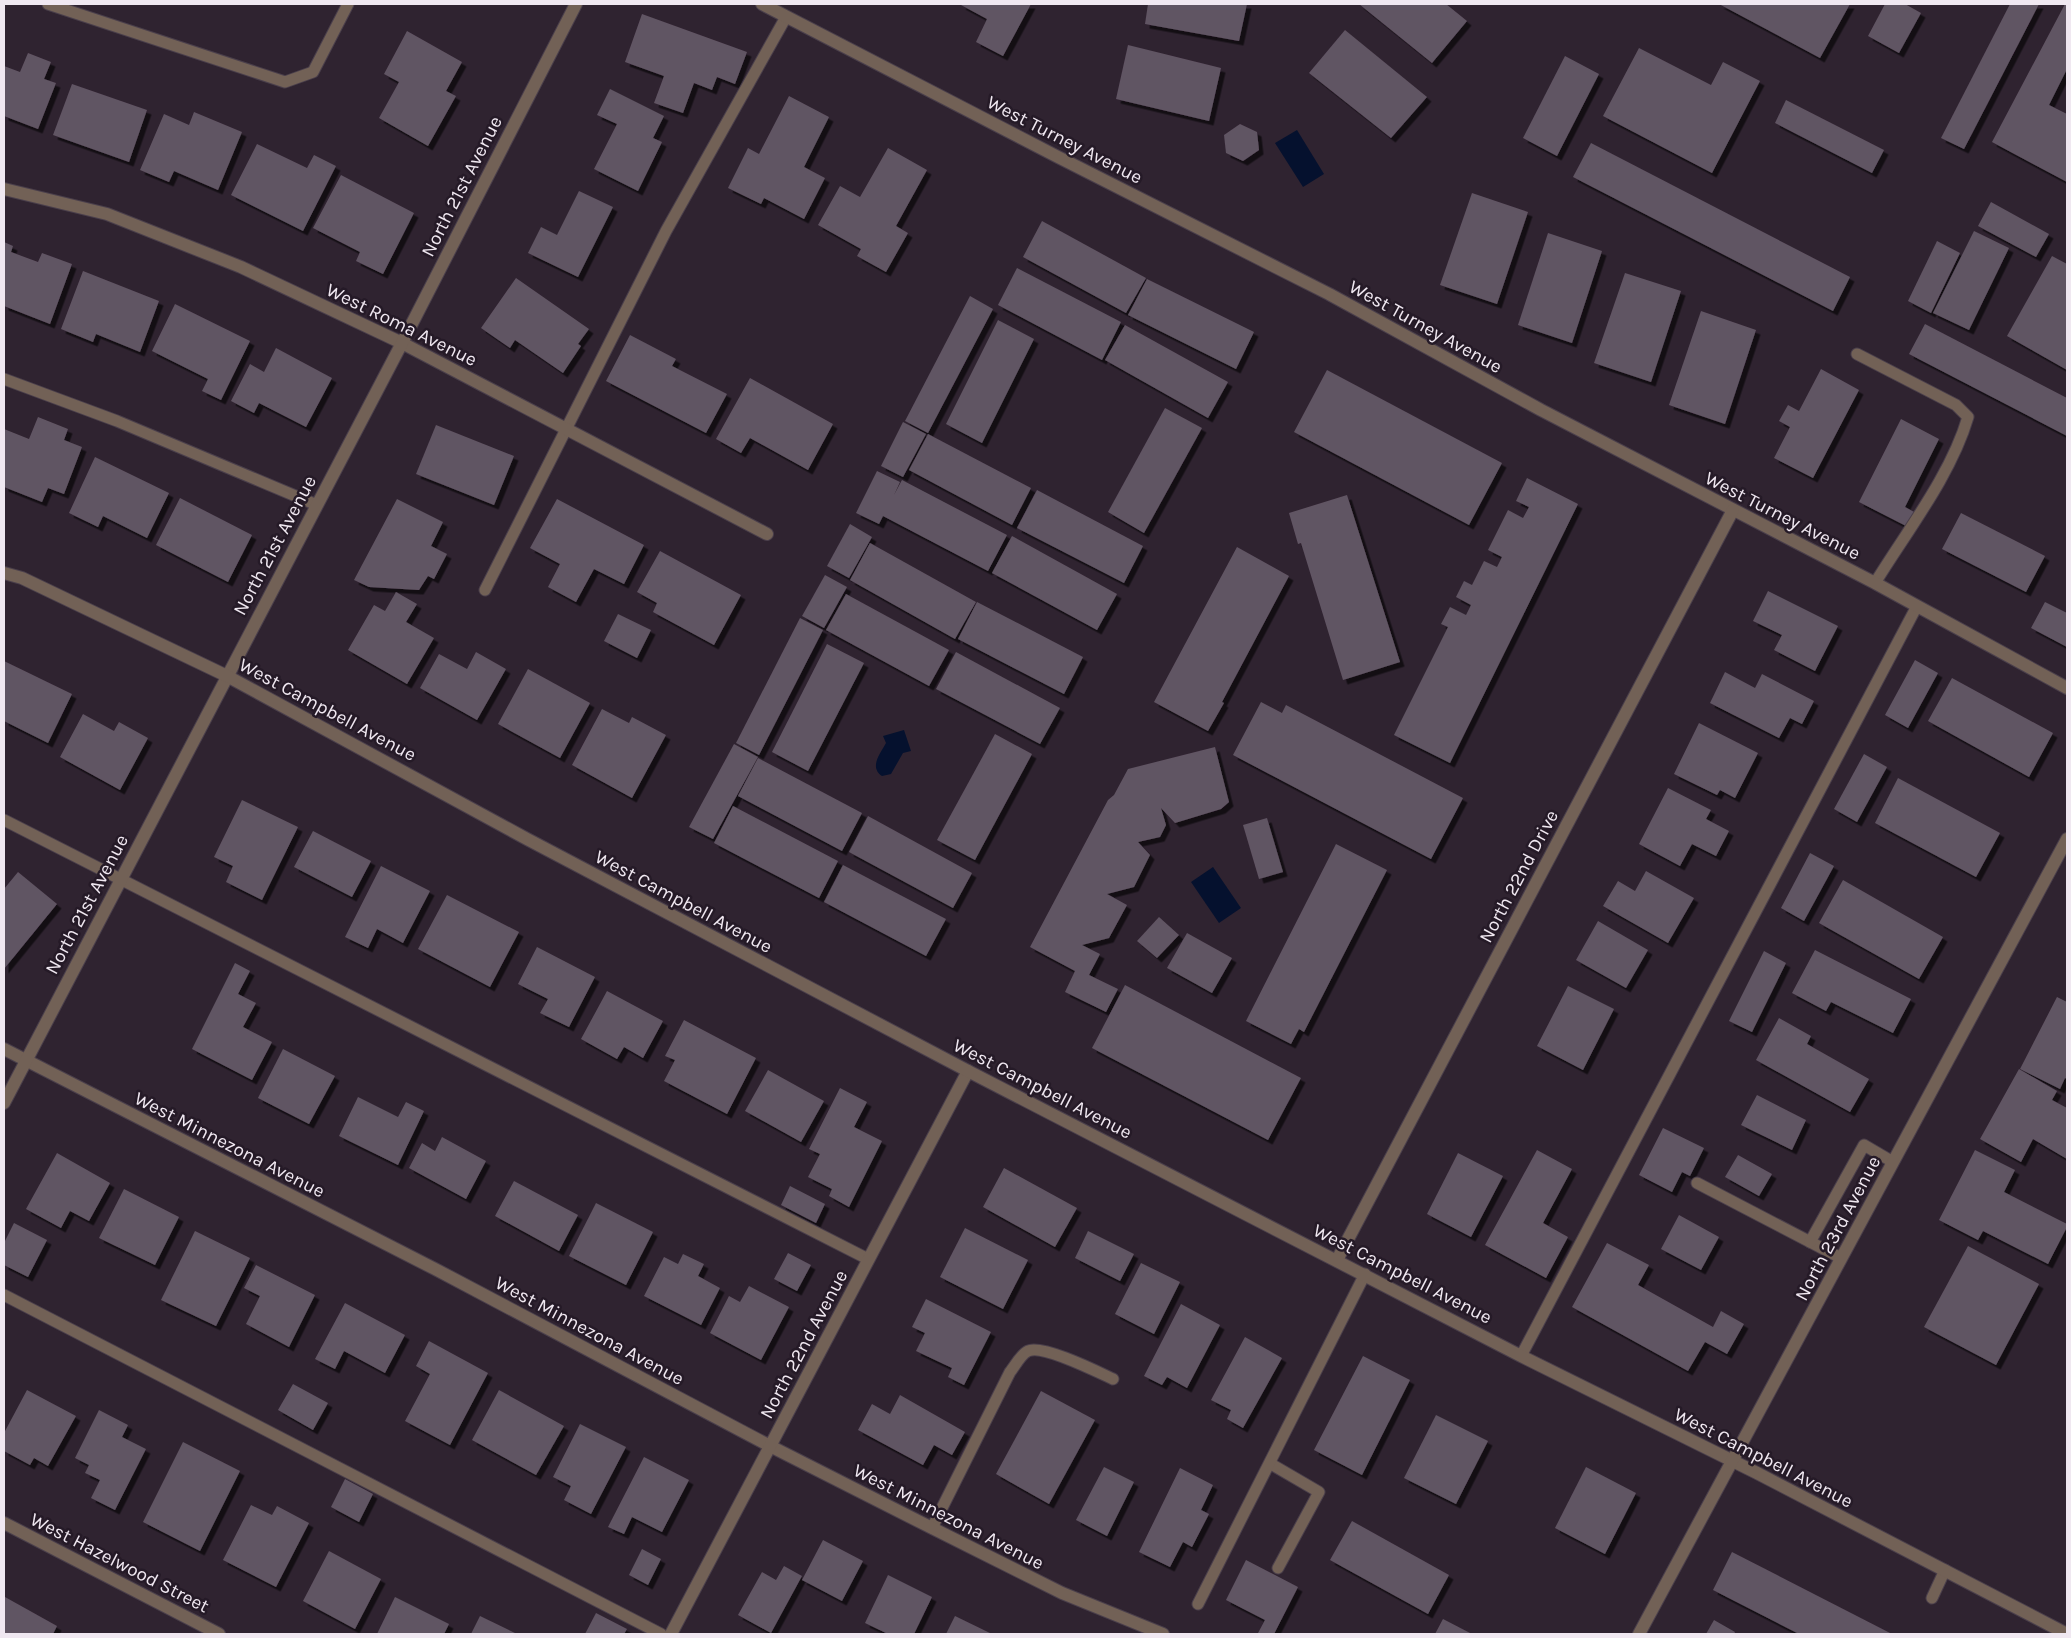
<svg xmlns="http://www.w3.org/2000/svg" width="2071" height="1638" viewBox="0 0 2071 1638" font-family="Karla,sans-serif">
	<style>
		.water { fill: #05112e }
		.building { fill: #615463; filter: url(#shadow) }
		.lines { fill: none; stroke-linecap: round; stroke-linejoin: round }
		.service-casing { stroke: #4a3f4b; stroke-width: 13 }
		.minor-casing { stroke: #4a3f4b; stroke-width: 14 }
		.tertiary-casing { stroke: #4a3f4b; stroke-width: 14 }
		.service { stroke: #726156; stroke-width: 11 }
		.minor { stroke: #726156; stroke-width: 12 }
		.tertiary { stroke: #726156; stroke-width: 12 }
		.labels { text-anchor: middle; stroke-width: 5; stroke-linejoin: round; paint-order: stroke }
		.street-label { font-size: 19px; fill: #f0e8f1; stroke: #251a27 }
	</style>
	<defs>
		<filter id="shadow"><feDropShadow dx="4.5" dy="4.5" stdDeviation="0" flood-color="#0009"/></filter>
	</defs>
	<rect width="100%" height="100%" fill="#2f2330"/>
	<!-- water -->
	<g class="water">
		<path d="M1297,130L1324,174L1303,187L1275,143Z"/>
		<path d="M904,730L911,751L903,753L891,774L882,776C869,767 880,754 886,743L883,736Z"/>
		<path d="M1213,867L1241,908L1219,923L1191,882Z"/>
	</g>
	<!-- building -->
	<g class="building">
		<path d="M962,4H1031L1003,56L976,42L987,19L961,5Z"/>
		<path d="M1148,4H1247L1239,41L1145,24Z"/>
		<path d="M1359,4H1446L1467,21L1432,63Z"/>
		<path d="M1719,4H1850L1820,58Z"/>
		<path d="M1885,4H1905L1921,13L1899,53L1868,36Z"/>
		<path d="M2010,4H2039L1964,149L1941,138Z"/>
		<path d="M2065,4H2067V69L2049,105L2067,114V182L1992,142Z"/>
		<path d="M642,14L747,52L735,84L717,77L712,90L694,83L683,113L654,103L664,76L625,62Z"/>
		<path d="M1345,30L1427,97L1391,138L1309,73Z"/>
		<path d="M407,31L462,62L446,91L456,96L428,146L379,118L399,82L384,74Z"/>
		<path d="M1128,45L1221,68L1209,121L1116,99Z"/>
		<path d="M1639,48L1711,85L1723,62L1760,81L1712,173L1603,116Z"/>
		<path d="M28,53L51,62L44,79L56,83L38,129L4,116V66L20,72Z"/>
		<path d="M1565,56L1599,74L1557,156L1523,138Z"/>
		<path d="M72,84L147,110L129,162L53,135Z"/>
		<path d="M610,89L664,116L653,138L662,142L638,191L594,169L617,124L597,115Z"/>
		<path d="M789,96L829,117L804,167L825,178L804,219L764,198L761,204L728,188L748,148L759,154Z"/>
		<path d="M1786,100L1884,150L1872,173L1775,123Z"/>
		<path d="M194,112L242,132L218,190L174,171L169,182L140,170L164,114L189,125Z"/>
		<path d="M1240,124L1257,132L1259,150L1243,161L1226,153L1224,135Z"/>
		<path d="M1591,143L1850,277L1833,311L1573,177Z"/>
		<path d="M257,144L307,168L314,155L336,166L303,231L231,195Z"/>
		<path d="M888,148L927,170L896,226L908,233L886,272L857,256L861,249L818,225L840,186L860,197Z"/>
		<path d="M341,175L414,213L383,274L356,261L360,252L313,228Z"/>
		<path d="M579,191L613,207L578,277L528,253L541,227L557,235Z"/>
		<path d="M1472,193L1528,212L1497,304L1440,285Z"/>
		<path d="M1991,202L2049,234L2036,257L1978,226Z"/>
		<path d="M1042,221L1146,278L1126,313L1023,257Z"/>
		<path d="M1974,231L2009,248L1969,330L1933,313Z"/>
		<path d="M1548,233L1602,251L1572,343L1518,325Z"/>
		<path d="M1937,241L1960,253L1931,313L1908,301Z"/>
		<path d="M4,242L13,246L11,252L38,262L42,253L72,264L50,324L4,306Z"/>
		<path d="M2052,256L2067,264V370L2007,336Z"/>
		<path d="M1017,268L1121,322L1102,360L998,305Z"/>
		<path d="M83,271L159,301L140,352L96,334L93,342L61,329Z"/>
		<path d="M1625,273L1681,291L1651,382L1594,363Z"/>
		<path d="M516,278L589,329L578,344L581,346L563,373L515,340L510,348L481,328Z"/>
		<path d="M1147,279L1254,332L1236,369L1128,315Z"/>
		<path d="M970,296L993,309L928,433L905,421Z"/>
		<path d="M175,304L250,341L221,400L202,391L208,379L152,351Z"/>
		<path d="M1701,311L1756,330L1725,424L1669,405Z"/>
		<path d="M998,320L1034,339L982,443L946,424Z"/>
		<path d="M1925,324L2067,398V436L1909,354Z"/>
		<path d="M1125,325L1228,382L1208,418L1105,360Z"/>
		<path d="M630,335L676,359L672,366L727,394L706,433L606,381Z"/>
		<path d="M276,348L332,378L306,427L259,403L254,413L231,401L250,364L264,372Z"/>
		<path d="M1821,369L1859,390L1813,478L1774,458L1790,427L1779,421L1788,405L1799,411Z"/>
		<path d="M1327,370L1502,463L1469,525L1294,432Z"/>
		<path d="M750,378L833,424L808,470L750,438L741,453L716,439Z"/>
		<path d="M1165,408L1202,428L1144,533L1108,512Z"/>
		<path d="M38,417L68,429L64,440L82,447L64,494L48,488L42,502L4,487V429L29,439Z"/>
		<path d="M1901,419L1939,439L1905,507L1916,513L1908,527L1859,502Z"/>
		<path d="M903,422L926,434L903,477L881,466Z"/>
		<path d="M436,425L514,456L494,505L416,474Z"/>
		<path d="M928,434L1031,488L1012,525L909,470Z"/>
		<path d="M95,457L169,493L147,538L103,516L98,527L69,513Z"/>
		<path d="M877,471L900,482L894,495L902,480L1007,535L988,571L883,516L879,524L856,513Z"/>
		<path d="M1527,478L1578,504L1450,763L1394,735L1448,627L1441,624L1450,607L1466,615L1471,605L1456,597L1464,581L1472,585L1484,561L1497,567L1502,557L1488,550L1508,510L1523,518L1529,507L1516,501Z"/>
		<path d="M1037,490L1143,546L1124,583L1017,528Z"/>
		<path d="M1347,495L1400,662L1343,680L1301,543L1298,544L1289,513Z"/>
		<path d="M180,498L252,535L228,582L156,545Z"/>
		<path d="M397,499L443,522L431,546L447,554L434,579L428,576L419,590L369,587L354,580Z"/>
		<path d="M557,499L644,545L624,584L594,569L576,602L548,587L560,564L530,548Z"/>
		<path d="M1961,513L2045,556L2026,592L1942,549Z"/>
		<path d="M850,524L872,537L849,578L827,566Z"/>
		<path d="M1012,536L1117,594L1097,630L992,573Z"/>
		<path d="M870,543L976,602L955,639L850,580Z"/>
		<path d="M1237,547L1289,576L1222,702L1224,703L1208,731L1154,702Z"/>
		<path d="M660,551L741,595L714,645L653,612L657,603L637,592Z"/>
		<path d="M825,575L847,587L824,628L802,616Z"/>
		<path d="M1768,591L1838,626L1815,671L1774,650L1782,635L1753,621Z"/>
		<path d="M396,592L417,604L406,622L434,638L407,684L348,650L374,605L385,611Z"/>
		<path d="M846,594L949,650L929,686L826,630Z"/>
		<path d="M977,602L1083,657L1064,694L958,639Z"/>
		<path d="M2045,602L2067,613V647L2031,628Z"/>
		<path d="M618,614L651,630L637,658L604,641Z"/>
		<path d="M800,618L823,630L759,755L736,743Z"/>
		<path d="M827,644L864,663L808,771L772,752Z"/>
		<path d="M476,652L506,669L477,720L420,688L439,654L467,669Z"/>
		<path d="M956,652L1060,708L1040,744L936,689Z"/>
		<path d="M1915,660L1938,673L1908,728L1885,715Z"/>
		<path d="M4,661L72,694L48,743L4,721Z"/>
		<path d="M528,669L590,703L560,758L498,724Z"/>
		<path d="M1725,672L1755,688L1762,674L1814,701L1802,724L1790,718L1779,738L1710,703Z"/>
		<path d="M1952,678L2053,733L2029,777L1928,721Z"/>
		<path d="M1261,702L1282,713L1286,705L1463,798L1431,859L1233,755Z"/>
		<path d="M602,709L629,723L632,717L666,735L632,798L572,765Z"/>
		<path d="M83,714L114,731L119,722L148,738L120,790L60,757Z"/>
		<path d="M1699,723L1758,753L1735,798L1720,790L1717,795L1674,774Z"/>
		<path d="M995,734L1032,754L975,860L937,840Z"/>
		<path d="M734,744L758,757L713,839L689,827Z"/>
		<path d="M1215,747L1229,802L1221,809L1175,823L1161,808L1166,825L1160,837L1138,842L1150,855L1134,887L1107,894L1127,905L1109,938L1082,945L1100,954L1089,975L1118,989L1106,1012L1065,992L1075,971L1030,947L1108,800L1114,795L1128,769Z"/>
		<path d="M1864,754L1887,767L1857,822L1834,809Z"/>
		<path d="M758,758L862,813L842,851L738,796Z"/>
		<path d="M1898,778L2000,833L1976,877L1875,823Z"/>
		<path d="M1668,788L1711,810L1706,819L1729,831L1716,856L1692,844L1680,866L1639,844Z"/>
		<path d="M242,800L298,827L262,900L226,882L233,866L214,857Z"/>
		<path d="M733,806L838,861L819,898L714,843Z"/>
		<path d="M868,816L972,873L953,908L849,852Z"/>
		<path d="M1267,818L1283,872L1259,879L1243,825Z"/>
		<path d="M313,831L371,861L352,897L294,867Z"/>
		<path d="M1336,844L1387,870L1304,1032L1299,1029L1291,1044L1246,1021Z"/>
		<path d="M1810,853L1834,866L1804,921L1781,908Z"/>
		<path d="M843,865L946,919L926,956L824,902Z"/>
		<path d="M381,866L430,891L403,943L377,929L368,948L345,937Z"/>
		<path d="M1646,871L1694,898L1668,943L1603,906L1618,881L1635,891Z"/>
		<path d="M18,872L57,904L4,969V889Z"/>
		<path d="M1843,880L1943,937L1919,979L1819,923Z"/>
		<path d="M447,895L519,932L490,987L418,949Z"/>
		<path d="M1159,917L1179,935L1157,958L1137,941Z"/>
		<path d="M1598,921L1648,950L1626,988L1576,960Z"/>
		<path d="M1187,933L1232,958L1212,993L1167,968Z"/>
		<path d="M537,947L595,977L569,1027L540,1013L548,999L518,984Z"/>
		<path d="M1815,950L1911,999L1893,1033L1831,1002L1826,1011L1792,993Z"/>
		<path d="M1764,951L1786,963L1752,1032L1729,1021Z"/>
		<path d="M235,963L250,971L238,994L256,1003L243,1027L272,1042L252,1080L192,1049Z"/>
		<path d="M1125,985L1301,1078L1268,1140L1092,1048Z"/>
		<path d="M1568,986L1614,1009L1583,1070L1537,1046Z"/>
		<path d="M607,991L663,1021L643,1058L624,1047L617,1059L581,1039Z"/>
		<path d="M2057,997L2067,1002V1079L2065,1078L2060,1089L2020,1069Z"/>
		<path d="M1779,1018L1811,1036L1807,1044L1869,1079L1850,1112L1756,1060Z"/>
		<path d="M684,1020L756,1058L727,1114L664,1081L675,1060L665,1056Z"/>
		<path d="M283,1049L335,1076L309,1124L258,1098Z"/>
		<path d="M2019,1069L2057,1091L2052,1100L2067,1108V1159L2033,1139L2021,1162L1980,1139Z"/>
		<path d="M768,1070L824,1101L801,1142L745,1111Z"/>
		<path d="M840,1088L867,1102L854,1127L882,1141L849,1207L829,1196L832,1189L808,1177L820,1154L809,1149Z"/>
		<path d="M1757,1095L1806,1120L1792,1150L1741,1125Z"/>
		<path d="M358,1097L398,1117L406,1102L424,1111L398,1165L339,1136Z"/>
		<path d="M1663,1128L1704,1148L1690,1176L1682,1172L1672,1192L1639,1175Z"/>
		<path d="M442,1137L486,1161L466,1199L409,1168L422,1143L435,1151Z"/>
		<path d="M1537,1150L1572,1169L1543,1223L1568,1237L1546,1278L1485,1245Z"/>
		<path d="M1975,1150L2015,1170L2004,1192L2067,1224V1227L2048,1264L1983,1231L1978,1240L1939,1220Z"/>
		<path d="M57,1153L110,1183L89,1221L70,1211L61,1228L26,1209Z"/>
		<path d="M1458,1153L1503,1176L1471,1237L1427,1214Z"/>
		<path d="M1738,1155L1772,1174L1759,1196L1725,1177Z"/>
		<path d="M1004,1168L1077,1208L1055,1247L983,1207Z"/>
		<path d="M514,1181L578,1215L559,1251L495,1216Z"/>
		<path d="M790,1186L825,1204L816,1223L781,1205Z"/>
		<path d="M124,1189L179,1217L155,1265L99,1238Z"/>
		<path d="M596,1203L653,1232L626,1285L569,1256Z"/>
		<path d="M1679,1215L1719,1237L1701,1270L1661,1249Z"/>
		<path d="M14,1223L47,1240L28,1277L4,1265V1243Z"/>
		<path d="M965,1228L1028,1260L1003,1309L940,1277Z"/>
		<path d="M195,1231L250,1258L216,1326L161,1300Z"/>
		<path d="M1088,1231L1134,1254L1120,1281L1075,1258Z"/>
		<path d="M1607,1243L1649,1265L1638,1285L1713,1327L1721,1311L1744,1324L1727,1354L1705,1342L1688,1371L1572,1307Z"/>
		<path d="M1968,1246L2039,1284L1996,1365L1924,1327Z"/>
		<path d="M788,1253L811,1265L797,1291L774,1279Z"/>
		<path d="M683,1254L704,1264L698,1276L720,1288L701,1325L644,1296L664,1257L678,1264Z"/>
		<path d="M1141,1263L1180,1282L1154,1334L1115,1314Z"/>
		<path d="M256,1265L315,1295L289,1347L246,1324L260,1296L244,1288Z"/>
		<path d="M749,1286L789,1307L761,1360L710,1333L729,1296L740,1302Z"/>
		<path d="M926,1299L991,1332L964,1385L948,1377L952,1368L916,1351L925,1333L912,1327Z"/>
		<path d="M345,1303L405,1335L385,1373L344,1351L335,1369L315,1359Z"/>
		<path d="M1181,1304L1220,1325L1187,1388L1167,1377L1162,1385L1144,1376Z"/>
		<path d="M1245,1337L1282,1358L1243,1428L1227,1419L1231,1410L1211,1400Z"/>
		<path d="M429,1341L488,1373L450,1445L405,1421L430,1374L416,1366Z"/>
		<path d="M1363,1356L1410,1380L1362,1475L1314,1450Z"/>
		<path d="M293,1384L328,1403L313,1430L278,1410Z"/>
		<path d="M27,1390L76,1416L48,1466L34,1458L30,1465L4,1451V1433Z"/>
		<path d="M499,1390L564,1426L536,1475L472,1440Z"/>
		<path d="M1041,1391L1095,1420L1049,1504L996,1474Z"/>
		<path d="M900,1395L965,1432L952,1455L934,1445L923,1465L858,1430L872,1404L890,1414Z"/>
		<path d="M99,1410L128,1425L122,1437L146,1449L115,1510L91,1498L100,1480L85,1473L89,1465L75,1458Z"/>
		<path d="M1436,1415L1488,1441L1456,1504L1404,1478Z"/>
		<path d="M580,1424L626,1447L591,1514L564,1500L571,1486L553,1477Z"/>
		<path d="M183,1442L240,1471L200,1551L143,1522Z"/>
		<path d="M644,1457L689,1480L662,1532L632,1517L624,1534L608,1527Z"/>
		<path d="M1104,1467L1134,1482L1107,1536L1076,1520Z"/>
		<path d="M1586,1467L1636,1493L1605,1554L1555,1528Z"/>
		<path d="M1180,1468L1213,1485L1201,1510L1209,1514L1192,1547L1183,1542L1170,1567L1139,1552Z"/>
		<path d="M345,1479L373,1494L359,1522L331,1507Z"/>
		<path d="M251,1505L272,1515L277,1506L309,1523L276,1587L223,1560Z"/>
		<path d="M1352,1521L1449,1575L1428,1614L1330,1560Z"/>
		<path d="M823,1540L863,1561L842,1601L802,1580Z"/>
		<path d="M642,1549L661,1559L648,1585L629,1575Z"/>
		<path d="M329,1551L381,1579L355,1629L303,1601Z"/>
		<path d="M1732,1552L1892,1634H1799L1713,1590Z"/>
		<path d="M1246,1560L1298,1587L1274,1634L1258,1633L1265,1620L1226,1600Z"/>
		<path d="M784,1566L802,1576L771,1633L738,1615L762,1572L776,1580Z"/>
		<path d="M888,1575L932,1597L914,1634H888L865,1623Z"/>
		<path d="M5,1597L57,1626L53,1634H4Z"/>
		<path d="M395,1597L449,1624L444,1634H377Z"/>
		<path d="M596,1613L627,1629L624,1634H585Z"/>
		<path d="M480,1616L517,1634H471Z"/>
		<path d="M955,1616L992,1634H946Z"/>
		<path d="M1443,1619L1472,1634H1435Z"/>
		<path d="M1714,1620L1735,1632L1734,1634H1706Z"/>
	</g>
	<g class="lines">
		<defs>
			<g id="service">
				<path d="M48,4L285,82L313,72L348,4"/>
				<path d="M1857,354L1956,405L1968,417C1951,475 1907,531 1875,583"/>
				<path d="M4,379L117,421L317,505"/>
				<path d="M485,590L666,231L786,17"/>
				<path d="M4,820L868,1259"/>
				<path d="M1697,1183L1841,1258"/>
				<path d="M1810,1242L1864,1145L1893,1162"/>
				<path d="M4,1295L661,1634"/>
				<path d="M1521,1356L1917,606"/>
				<path d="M1271,1464L1319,1492L1278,1568"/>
				<path d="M932,1528L1010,1372C1015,1366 1021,1354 1028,1351C1042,1344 1098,1372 1113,1379"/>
				<path d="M1932,1598L1945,1570"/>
				<path d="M1198,1604L1365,1274"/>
			</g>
			<g id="minor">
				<path d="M762,4L1058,157L1329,294L1541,410L1875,583L2067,688"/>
				<path d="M4,189L107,214L241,267L402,343L767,534"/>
				<path d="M4,1049L435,1269L770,1446L932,1528L1062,1593L1163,1634"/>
				<path d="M4,1103L402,343L576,4"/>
				<path d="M1337,1260L1733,510"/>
				<path d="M4,1523L219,1634"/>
				<path d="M671,1634L968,1071"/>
			</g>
			<g id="tertiary">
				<path d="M4,573L22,578L227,676L527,839L968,1071L1521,1356L1757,1473L2067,1634"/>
				<path d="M1639,1634L2067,839"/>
			</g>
		</defs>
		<!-- service casing -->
		<use href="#service" class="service-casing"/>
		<!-- minor casing -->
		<use href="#minor" class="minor-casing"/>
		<!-- tertiary casing -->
		<use href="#tertiary" class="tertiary-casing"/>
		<!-- service -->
		<use href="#service" class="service"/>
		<!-- minor -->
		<use href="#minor" class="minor"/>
		<!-- tertiary -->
		<use href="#tertiary" class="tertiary"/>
	</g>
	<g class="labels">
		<!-- street labels -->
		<g class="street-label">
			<text transform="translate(1065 139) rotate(27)" y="7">West Turney Avenue</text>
			<text transform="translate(461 186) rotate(-63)" y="7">North 21st Avenue</text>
			<text transform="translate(402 324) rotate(26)" y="7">West Roma Avenue</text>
			<text transform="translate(1426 326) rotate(29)" y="7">West Turney Avenue</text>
			<text transform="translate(1783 515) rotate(27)" y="7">West Turney Avenue</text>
			<text transform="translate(274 545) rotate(-62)" y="7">North 21st Avenue</text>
			<text transform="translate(328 709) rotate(28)" y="7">West Campbell Avenue</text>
			<text transform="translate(1518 876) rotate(-62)" y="7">North 22nd Drive</text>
			<text transform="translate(684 901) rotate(28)" y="7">West Campbell Avenue</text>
			<text transform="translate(86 904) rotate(-62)" y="7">North 21st Avenue</text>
			<text transform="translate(1043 1088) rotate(27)" y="7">West Campbell Avenue</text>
			<text transform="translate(230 1144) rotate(27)" y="7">West Minnezona Avenue</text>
			<text transform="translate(1837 1228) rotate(-62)" y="7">North 23rd Avenue</text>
			<text transform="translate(1403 1273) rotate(27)" y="7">West Campbell Avenue</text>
			<text transform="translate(590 1330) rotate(28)" y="7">West Minnezona Avenue</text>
			<text transform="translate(803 1344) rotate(-62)" y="7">North 22nd Avenue</text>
			<text transform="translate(1764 1457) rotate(27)" y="7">West Campbell Avenue</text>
			<text transform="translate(949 1516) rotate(27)" y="7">West Minnezona Avenue</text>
			<text transform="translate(120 1562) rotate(27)" y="7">West Hazelwood Street</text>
		</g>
	</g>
	<!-- border -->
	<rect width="2071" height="1638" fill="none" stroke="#f0e8f1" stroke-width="10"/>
</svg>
